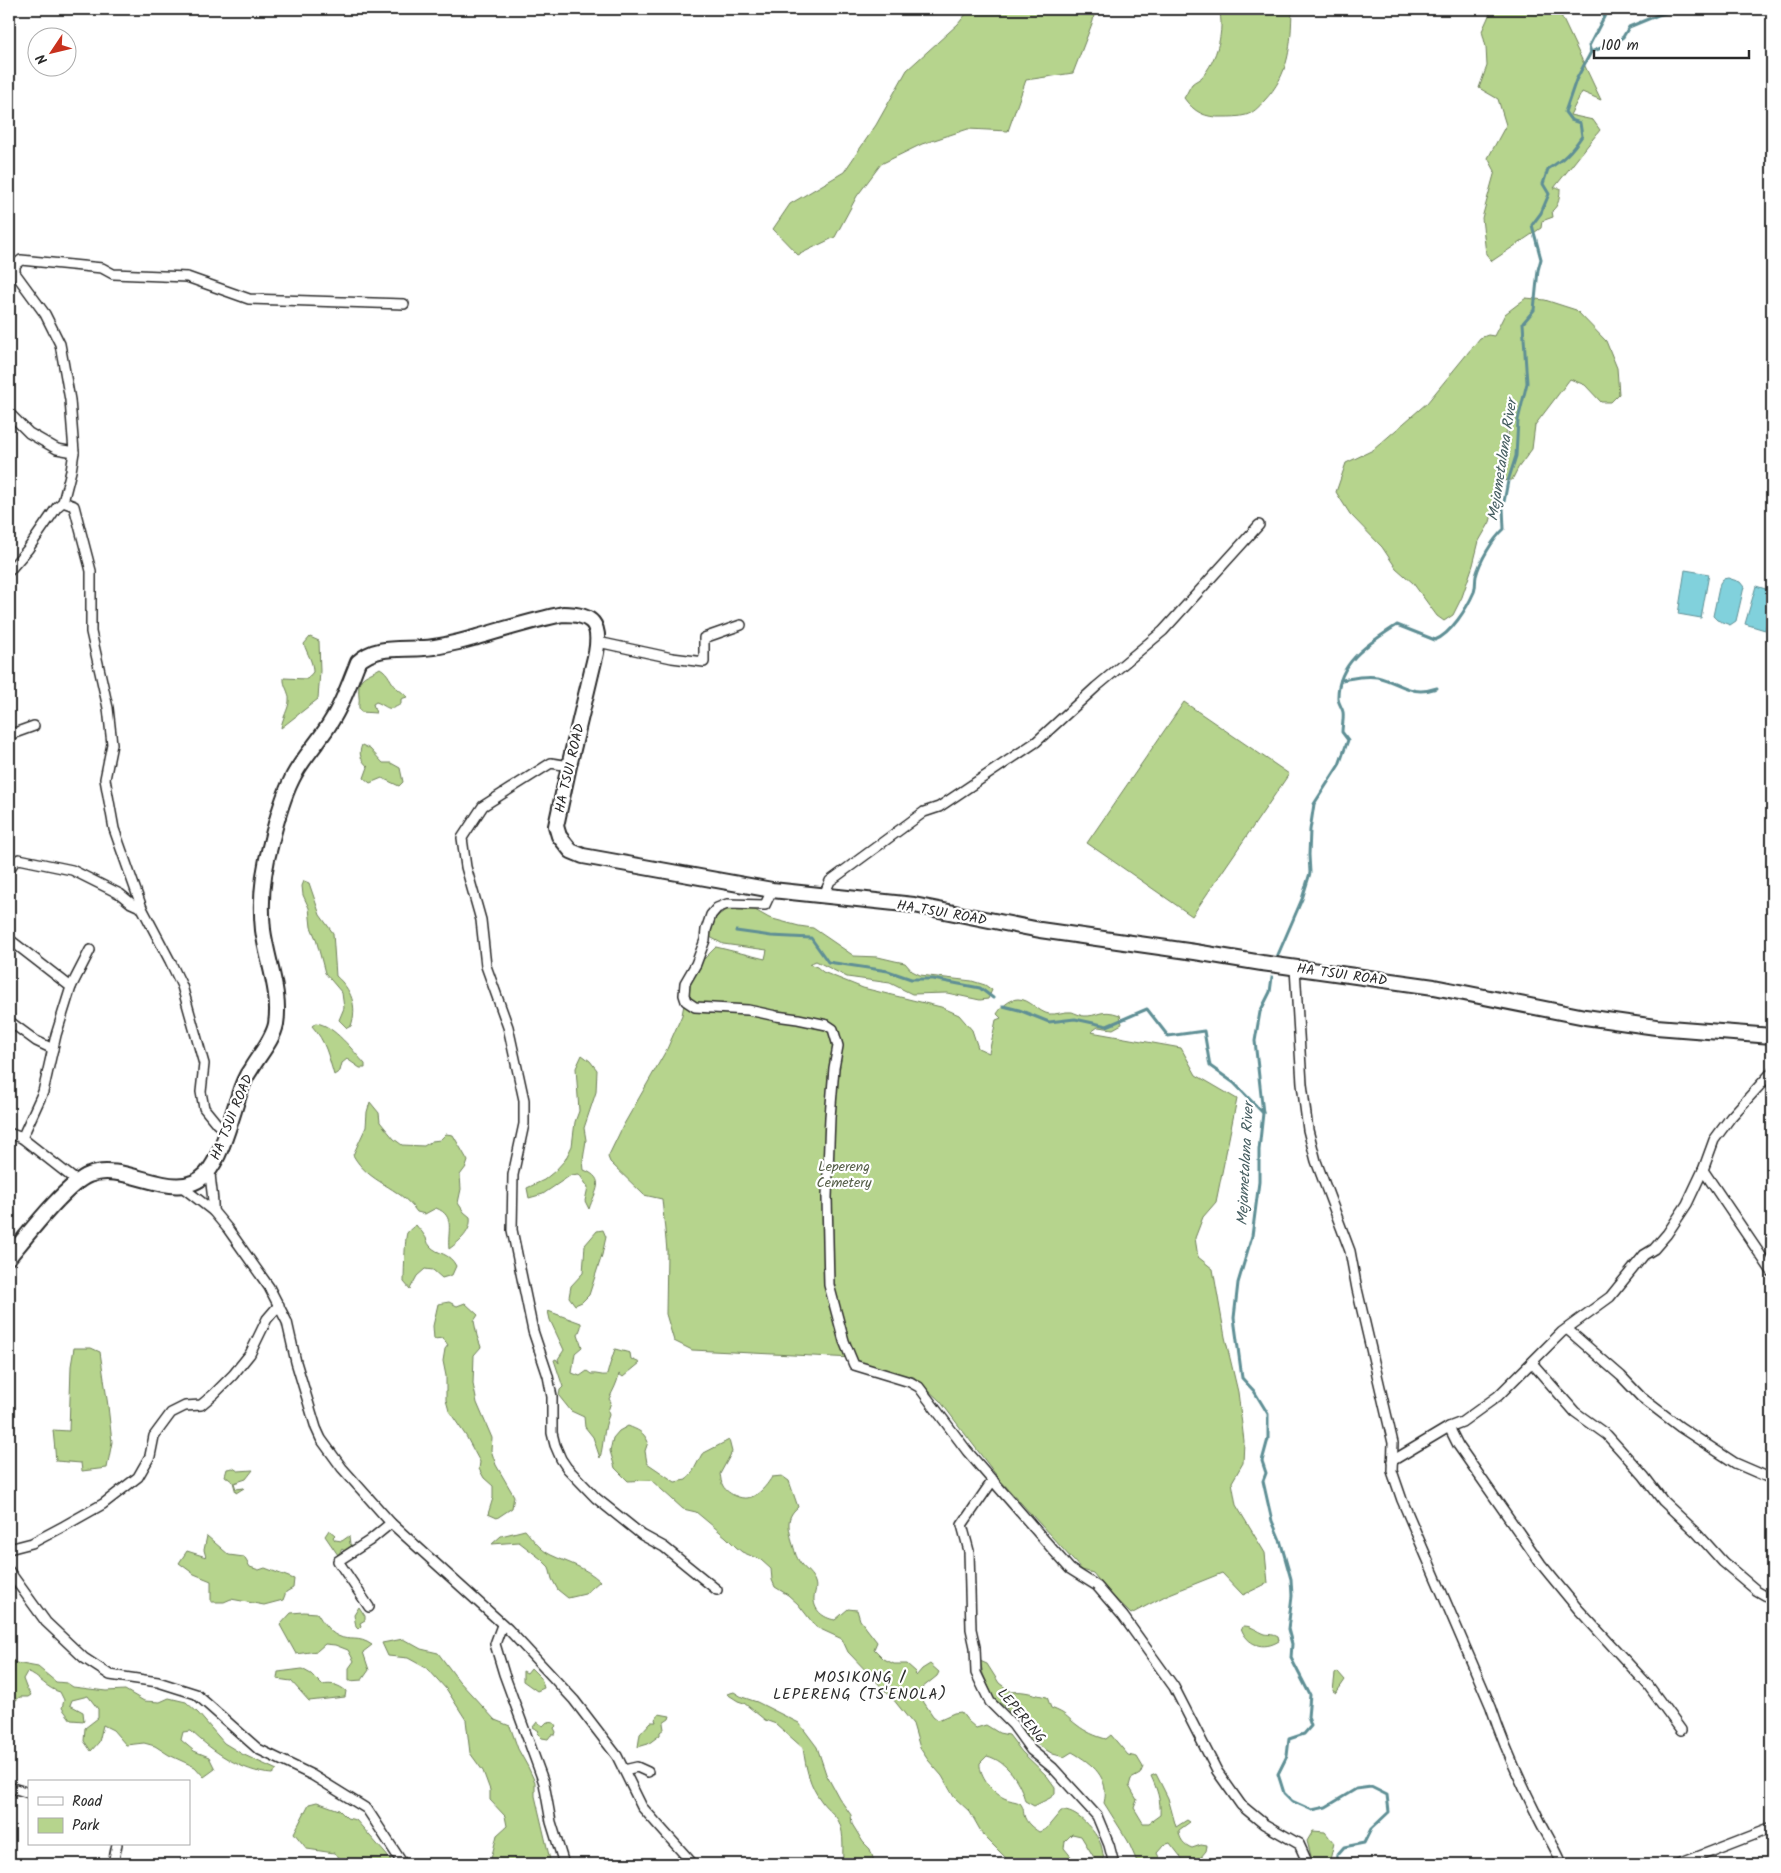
<svg xmlns="http://www.w3.org/2000/svg" width="1781" height="1873" viewBox="0 0 1781 1873" font-family="Kalam,sans-serif">
	<style>
		.green { fill: #b6d48d; stroke: #70805c; fill-rule: evenodd }
		.water { fill: #81d1dc; stroke: #5f8f95 }
		.lines { fill: none; stroke-linecap: round; stroke-linejoin: round }
		.stream { stroke: #5f8f95; stroke-width: 3 }
		.street-casing { stroke: #2b2b2b; stroke-width: 12 }
		.secondary-casing { stroke: #2b2b2b; stroke-width: 18 }
		.street { stroke: #fff; stroke-width: 9 }
		.secondary { stroke: #fff; stroke-width: 14 }
		.labels { text-anchor: middle; stroke-width: 4.5; stroke-linejoin: round; paint-order: stroke }
		.street-label { font-size: 14px; fill: #2b2b2b; stroke: #fff }
		.park-label { font-size: 14px; fill: #555e48; stroke: #fff }
		.water-label { font-size: 15px; font-style: italic; fill: #455d60; stroke: #fff }
		.neighbourhood-label { font-size: 15px; letter-spacing: 1px; fill: #2b2b2b; stroke: #fff }
	</style>
	<rect width="100%" height="100%" fill="#fff"/>
	<filter id="ink" filterUnits="userSpaceOnUse"><feTurbulence type="fractalNoise" baseFrequency=".02" numOctaves="2"/><feDisplacementMap in="SourceGraphic" scale="10" xChannelSelector="R" yChannelSelector="G"/><feConvolveMatrix kernelMatrix="1 2 1 2 8 2 1 2 1" color-interpolation-filters="sRGB"/></filter>
	<g filter="url(#ink)">
		<!-- green -->
		<g class="green">
			<path d="M970,9H1095L1093,21L1073,73L1026,80L1008,131L968,129L922,144L881,164L857,196L835,237L798,255L773,229L790,204L844,172L876,125L907,70L958,24Z"/>
			<path d="M1219,9H1292C1291,44 1290,74 1264,101C1259,107 1253,113 1246,115C1239,117 1230,117 1223,117C1205,118 1194,112 1184,98C1187,94 1189,88 1192,84C1195,81 1199,80 1202,77C1217,60 1225,30 1219,9Z"/>
			<path d="M1492,9H1558L1601,100L1582,92L1570,115L1593,120L1600,130L1554,188H1560C1560,197 1559,205 1552,211L1553,217L1542,221L1541,228L1492,261L1486,254L1482,218L1495,171L1488,158L1506,125L1498,99L1479,88L1487,66L1486,47L1482,31Z"/>
			<path d="M1526,298L1545,300L1576,310L1606,341L1617,368L1619,394L1611,402H1601L1585,385L1570,379L1535,425L1532,449L1518,468L1512,480L1498,481V492L1490,522L1479,541L1473,565L1462,597L1453,615L1444,621L1437,616L1413,583L1396,568L1382,547L1350,514L1336,492L1346,463L1373,450L1427,403L1480,338L1488,335L1494,336L1505,314ZM1509,425L1507,447L1508,464L1498,479C1497,463 1502,465 1505,452C1506,443 1504,434 1509,425Z"/>
			<path d="M310,637L319,641L320,671L318,699L281,728C282,719 289,708 289,701C290,692 283,686 284,678L307,679L313,672C313,661 307,654 304,644Z"/>
			<path d="M380,668C389,673 390,682 397,688C401,692 404,693 407,697L401,699V704C387,713 388,706 376,702L373,704L376,713L361,712C357,706 360,704 359,697C357,675 364,678 380,668Z"/>
			<path d="M1184,702L1289,774L1192,916L1087,843Z"/>
			<path d="M362,745L370,749L383,763H391L400,768L403,782L399,786L382,778L370,783L364,778L368,767C361,760 358,754 362,745Z"/>
			<path d="M304,881L309,883L320,915L333,933L336,976C351,989 358,1006 351,1026L347,1028L339,1020L344,1008L342,993L325,973L316,939L311,927L309,908L303,895L302,886Z"/>
			<path d="M734,907L755,910L769,918L799,926L813,928L854,956L878,957L895,961L905,963L912,971L920,975L972,981L985,985L992,990L988,999L980,1000L947,993L912,994L890,983L847,977L816,961L809,964L817,967L823,972L863,988L941,1007L959,1015L972,1030L978,1048L989,1053L996,1020L1001,1018L997,1014C1001,1007 1010,999 1018,999C1030,999 1038,1012 1049,1014C1056,1015 1064,1011 1072,1012C1075,1013 1079,1015 1083,1016C1099,1017 1100,1008 1120,1015L1122,1024L1113,1029L1098,1027L1091,1032L1181,1048L1196,1075L1237,1099L1216,1202L1203,1217L1195,1238L1198,1257L1213,1269L1225,1337L1238,1392L1244,1441L1243,1463L1232,1482L1236,1505L1265,1553L1268,1583L1243,1595L1222,1573L1167,1595L1131,1614L1110,1594L1093,1573L1082,1570L1000,1480L940,1401L914,1377L878,1370L853,1358L692,1350L674,1341L666,1314L667,1251L662,1199L644,1195L610,1162L608,1157L623,1126L667,1049L682,1015L686,994L700,963L716,947L765,959L767,950L723,944L710,937C714,917 715,915 734,907Z"/>
			<path d="M316,1023C334,1025 353,1051 365,1064V1068H360L347,1059L342,1063L340,1071L334,1075C328,1055 326,1042 312,1026Z"/>
			<path d="M582,1055L590,1061L597,1070L596,1092L584,1128L586,1140L583,1160L584,1170C607,1179 595,1191 589,1209L585,1201L588,1187L579,1174L571,1175L543,1194L529,1198L527,1188L544,1180L555,1171L565,1160L572,1146L575,1122L579,1111L576,1068Z"/>
			<path d="M370,1102L379,1113L380,1122L394,1139L402,1145L424,1146L432,1141L440,1140L446,1134L453,1135L468,1161L466,1167L460,1175L461,1189L458,1203L464,1212L470,1217C472,1231 460,1241 449,1249C447,1231 456,1216 436,1208L425,1214L417,1212C398,1185 369,1184 353,1155L366,1127L367,1112Z"/>
			<path d="M416,1225C418,1228 422,1231 424,1235C427,1238 427,1243 430,1246C438,1255 449,1252 456,1266L452,1275L442,1278L433,1270L425,1269L417,1276L410,1289L404,1282C404,1275 405,1237 407,1233C409,1230 413,1227 416,1225Z"/>
			<path d="M603,1230L606,1237L602,1255L589,1295L582,1302L575,1305L569,1297L571,1286L583,1273L585,1245L597,1231Z"/>
			<path d="M449,1302L457,1306L465,1303L478,1315L474,1321L477,1336L481,1347L474,1355L473,1384L477,1403L492,1438L491,1450L496,1465L514,1496L512,1508L497,1518L488,1514L493,1498V1486L484,1478L479,1469L480,1462L466,1436L449,1411L446,1400V1376L443,1361L445,1349L448,1345L443,1338L434,1339L433,1326L438,1304Z"/>
			<path d="M548,1311L581,1323V1327L578,1335L582,1347L575,1353L572,1373L580,1376L587,1371L591,1374C597,1373 601,1376 607,1375C609,1366 612,1358 615,1349L630,1353L631,1359L640,1363L623,1377L619,1374C617,1384 613,1390 609,1399L611,1402L608,1411L609,1415C603,1430 604,1443 600,1458L593,1437L585,1427L584,1417L571,1411L559,1396L560,1390L563,1387L554,1360L556,1359L559,1363L558,1359L564,1350L550,1320Z"/>
			<path d="M74,1348H91L100,1352L108,1406L112,1442L107,1468L82,1471L81,1463L56,1461L53,1430L69,1431L71,1366Z"/>
			<path d="M628,1426C638,1430 644,1432 648,1442L645,1451L647,1463L675,1482L686,1480L692,1473L702,1454L729,1440L732,1452L720,1474C721,1478 721,1483 723,1486C725,1490 732,1495 736,1496C752,1503 763,1491 772,1477L782,1476L789,1481L798,1507C785,1518 789,1527 792,1542C795,1550 795,1556 801,1564C805,1569 813,1575 815,1582C817,1588 815,1591 814,1597C813,1610 823,1618 835,1620L848,1609L857,1610L860,1620L877,1642L874,1649L884,1659L894,1664H907L916,1672L914,1674L916,1676L922,1669L930,1664L939,1672L937,1676L917,1692L933,1716L938,1720L954,1713L961,1712L968,1721L976,1728L986,1725L999,1733L1009,1735L1022,1752L1047,1776L1055,1787V1794L1050,1798L1034,1806L1025,1801C1021,1783 1007,1761 987,1756L980,1763C979,1777 992,1792 1004,1798C1010,1801 1015,1801 1020,1803C1024,1808 1023,1810 1024,1815C1026,1823 1033,1828 1039,1832L1046,1829L1061,1811C1076,1809 1096,1831 1101,1845C1103,1851 1103,1858 1105,1864H1098L1081,1836L1072,1834L1065,1841L1064,1848L1077,1864H1012L983,1835L970,1812L954,1797L942,1776L928,1760L920,1748L913,1724L893,1699L848,1652L842,1639L816,1627L798,1604L788,1595L775,1587L772,1580L771,1569L761,1560L742,1552L736,1547L726,1537L696,1512L683,1509L651,1480L628,1481L615,1468L610,1451L613,1438L619,1431Z"/>
			<path d="M233,1468L238,1471L253,1470L246,1479L234,1483L236,1489L244,1488L236,1493L233,1482L225,1476L227,1469Z"/>
			<path d="M329,1530L335,1535L333,1537L335,1540L342,1541L349,1536L350,1544L354,1547L346,1552L342,1549L338,1555L325,1536Z"/>
			<path d="M525,1530C532,1538 540,1550 551,1555C568,1563 585,1567 600,1581L585,1594L568,1598L558,1590L552,1579L549,1567L541,1559L519,1542L492,1544L501,1536Z"/>
			<path d="M207,1536L229,1555L244,1557L250,1567L259,1570L265,1568L294,1579L293,1588L286,1592L283,1600L264,1605L231,1599L224,1602H211V1581L194,1574L179,1563L187,1551L206,1557L204,1550Z"/>
			<path d="M359,1607L365,1616V1620L360,1623L361,1626L358,1629L356,1627L354,1615Z"/>
			<path d="M304,1612L317,1613C322,1621 329,1632 338,1636C350,1642 358,1635 372,1645L363,1652L369,1670L362,1680L349,1681V1668L354,1661L348,1650L335,1645L325,1644L317,1651L296,1654L280,1625L291,1613Z"/>
			<path d="M1244,1626C1252,1626 1257,1631 1265,1634C1270,1635 1273,1634 1278,1637L1279,1641C1263,1651 1247,1645 1241,1628Z"/>
			<path d="M403,1639L421,1649L438,1653L459,1681L495,1720L510,1726L518,1749L528,1767L535,1782V1796L551,1864H493L491,1859L497,1835L507,1826L505,1816L490,1800V1790L483,1771L470,1753L466,1720L447,1690L428,1669L408,1658L388,1656L382,1643Z"/>
			<path d="M9,1656L16,1663L38,1667L56,1682L67,1683L73,1687L106,1691L125,1690L144,1701L160,1702L169,1698L186,1702L198,1713L224,1743L242,1754L277,1770L272,1774C242,1772 212,1751 191,1731L183,1732L181,1740L194,1751L209,1757L215,1769L204,1777L195,1767L169,1755L155,1746L144,1743L126,1745L113,1730L103,1725L99,1742L91,1751L84,1741L85,1728L98,1718V1709L88,1696L72,1700L70,1705L83,1712L84,1721L71,1720L62,1708L64,1700L60,1692C47,1689 40,1677 27,1672L23,1679L26,1687L31,1695L28,1697H20L9,1705V1685L14,1671L9,1667Z"/>
			<path d="M980,1661L987,1664L999,1683L1011,1692C1024,1690 1035,1695 1047,1697L1051,1708C1067,1714 1065,1716 1077,1725C1086,1732 1095,1736 1106,1739L1111,1735L1128,1755L1137,1757L1143,1767L1140,1774L1131,1779L1129,1786L1137,1800L1134,1808L1143,1823H1149L1160,1815C1161,1800 1157,1789 1151,1776L1156,1774L1168,1798L1176,1827L1187,1820L1190,1822L1179,1830C1179,1839 1184,1845 1192,1848L1201,1845L1207,1846L1206,1851L1195,1864L1184,1861L1170,1843L1164,1845L1157,1853L1162,1864H1138L1128,1841L1104,1803C1110,1778 1093,1764 1072,1752L1064,1757L1053,1754L1033,1742L1006,1708L994,1699L983,1674Z"/>
			<path d="M531,1668L541,1678L544,1688L537,1691L523,1681V1671L527,1673Z"/>
			<path d="M302,1669L311,1674L322,1685C332,1683 339,1685 346,1691L345,1697L309,1701L291,1681L277,1679L278,1672Z"/>
			<path d="M1338,1672L1345,1680L1336,1693L1333,1691L1335,1674Z"/>
			<path d="M734,1692L742,1697L757,1702L799,1723L817,1747L826,1774L839,1798L851,1815L852,1824L863,1842L870,1849L875,1864H843C842,1851 845,1835 839,1822C836,1815 827,1809 822,1802C809,1785 806,1768 803,1748L776,1724L765,1720L744,1703L738,1701L727,1694Z"/>
			<path d="M659,1714L670,1716L669,1719L663,1723L664,1729L660,1732V1735L648,1744L638,1747L640,1734L651,1722H656L655,1719Z"/>
			<path d="M537,1722L543,1726L547,1722L554,1723L556,1726L554,1728L556,1732L555,1735H551L548,1739L542,1738L537,1733L539,1731L533,1727Z"/>
			<path d="M317,1802L339,1810L347,1818L356,1820L391,1860V1864H347L334,1853L307,1849L294,1833L309,1804Z"/>
			<path d="M1313,1831L1325,1832L1334,1843L1329,1864H1311V1856L1307,1841Z"/>
		</g>
		<!-- water -->
		<g class="water">
			<path d="M1685,570L1709,574L1701,618L1678,614Z"/>
			<path d="M1728,578L1740,582L1744,587L1736,621L1730,625L1717,620L1713,616L1720,583L1723,579Z"/>
			<path d="M1756,586L1772,591V604L1765,630L1745,624Z"/>
		</g>
		<g class="lines">
			<!-- stream -->
			<g class="stream">
				<path d="M1591,52L1616,42L1623,37L1629,27L1658,15L1679,9"/>
				<path d="M1341,680C1353,678 1365,675 1377,677C1402,683 1410,697 1437,688"/>
				<path d="M736,931L771,936L811,938L828,962L888,971L911,979H933L980,988L993,998"/>
				<path d="M1277,957L1302,899L1310,873L1309,855L1310,830L1314,804L1339,765L1348,740L1342,732C1342,726 1344,718 1343,712C1342,707 1338,703 1338,698C1337,662 1371,642 1397,625L1435,640C1451,634 1467,608 1474,592C1476,587 1475,581 1476,576C1480,561 1492,540 1504,529L1503,507L1508,481L1516,456L1518,420L1527,383L1523,323L1534,310L1538,270L1541,259L1532,225L1541,213L1549,194L1543,184L1548,169C1563,160 1572,151 1582,136L1580,123L1571,120L1565,112L1576,80L1591,52L1589,46L1605,15L1606,9"/>
				<path d="M1272,977L1270,992L1260,1012L1255,1041L1263,1113L1259,1150V1182L1252,1236L1238,1283L1234,1318L1242,1378L1254,1391L1268,1414V1439L1262,1461L1266,1473L1263,1481L1272,1521L1280,1540L1291,1579L1292,1596L1288,1629L1292,1644L1291,1658L1310,1695L1308,1717L1311,1726L1304,1734L1289,1739L1287,1756L1278,1774L1284,1793L1292,1801L1312,1810L1326,1807L1356,1789L1371,1787L1387,1795L1389,1812L1371,1829L1364,1843L1344,1847L1337,1855L1336,1864"/>
				<path d="M1003,1006L1019,1010L1049,1022L1075,1019L1107,1026L1147,1009L1168,1036L1204,1031L1210,1066L1234,1083L1263,1113"/>
			</g>
			<defs>
				<g id="street">
					<path d="M9,413L29,433L57,449L74,452"/>
					<path d="M9,571L28,549L57,507L63,502"/>
					<path d="M598,642L672,658L704,662V638L741,625"/>
					<path d="M9,735L34,726"/>
					<path d="M569,766L551,763L483,806L462,838L466,867L481,920L486,966L508,1027L524,1100V1124L513,1175L512,1230L533,1331L548,1376L552,1397V1433L555,1445L561,1459L567,1468L596,1498L642,1535L664,1547L717,1590"/>
					<path d="M9,870L14,862L19,859L72,870L120,894L131,903L142,908"/>
					<path d="M772,890L765,905L727,904L717,908L711,915L706,930L705,940L696,964L685,983L684,995L686,1001L695,1007L748,1010L776,1016L798,1019L827,1025L833,1029L838,1046L834,1068L830,1117L827,1197L829,1285L844,1341L854,1365L910,1382L919,1387L967,1451L1054,1551L1070,1569L1097,1586L1123,1616L1174,1687L1217,1771L1241,1805L1264,1824L1299,1844L1308,1864"/>
					<path d="M824,895L830,881L924,812L939,807L1036,742L1096,687L1163,631L1259,525"/>
					<path d="M9,939L71,987L56,1035L43,1092L22,1138"/>
					<path d="M1295,968L1302,1084L1308,1130L1316,1161L1350,1251L1357,1289L1393,1443L1392,1471L1402,1500L1491,1707C1503,1743 1519,1779 1536,1813C1544,1831 1555,1846 1562,1864"/>
					<path d="M71,987L90,950"/>
					<path d="M9,1021L36,1041L53,1049"/>
					<path d="M1772,1072L1731,1117L1714,1140L1703,1170L1772,1272"/>
					<path d="M228,1131L217,1124L204,1108L201,1092L204,1064L182,986L170,961L142,908L114,829L105,779L112,744L108,708L91,632V571L74,506L63,502L71,471L74,452L70,400L60,344L45,314L15,273V265L21,260L102,268L113,274L187,277L249,299L404,304"/>
					<path d="M9,1133L22,1138L78,1182"/>
					<path d="M210,1170C210,1184 214,1197 213,1211"/>
					<path d="M181,1186L213,1211L228,1229L269,1287L287,1322L296,1362L316,1428L321,1439L342,1468L391,1523L508,1629L574,1700L617,1756L642,1807L693,1864"/>
					<path d="M1567,1329L1621,1376L1641,1397L1680,1427L1735,1463L1772,1479"/>
					<path d="M1532,1363L1575,1412L1607,1435L1644,1476L1663,1501L1697,1533L1723,1562L1756,1590L1772,1599"/>
					<path d="M1449,1427L1458,1445L1541,1564L1578,1609L1648,1685L1681,1730"/>
					<path d="M1392,1461L1449,1427L1462,1422L1498,1396L1562,1332L1610,1297L1644,1255L1654,1249L1667,1234L1687,1204L1703,1170"/>
					<path d="M993,1480L962,1525L969,1551L971,1629L975,1647L976,1673L990,1702L1013,1725L1031,1750L1053,1768L1097,1816L1109,1845L1114,1864"/>
					<path d="M9,1549L32,1543L64,1526L103,1504L138,1477L150,1456L154,1436L171,1413L185,1406L201,1405L214,1394L233,1375L250,1354L267,1319L279,1305"/>
					<path d="M9,1571L46,1622L84,1658L110,1675L158,1682L196,1694L258,1749L312,1775L367,1809L403,1864"/>
					<path d="M369,1607L338,1561L369,1541L391,1523"/>
					<path d="M502,1625L495,1644L504,1674L544,1783L551,1822L564,1864"/>
					<path d="M624,1770L637,1767L648,1772"/>
					<path d="M9,1787L29,1793"/>
					<path d="M113,1864L117,1844"/>
					<path d="M1679,1864L1772,1828"/>
				</g>
				<path id="secondary" d="M9,1257C25,1238 67,1183 89,1175C126,1160 175,1206 206,1174C221,1158 231,1119 238,1098C241,1088 245,1077 251,1069C259,1055 273,1040 276,1024C281,992 267,961 263,930C260,901 263,871 271,843C276,822 282,799 292,779C302,758 320,741 332,720C343,703 350,682 358,662C376,645 400,650 424,648C442,647 459,642 477,637C505,629 534,620 563,614C593,614 601,624 596,653L569,766L556,826L559,836L571,851L583,856L772,890L914,905L1040,930L1195,952L1262,963L1434,987L1585,1017L1656,1027L1772,1036"/>
			</defs>
			<!-- street casing -->
			<use href="#street" class="street-casing"/>
			<!-- secondary casing -->
			<use href="#secondary" class="secondary-casing"/>
			<!-- street -->
			<use href="#street" class="street"/>
			<!-- secondary -->
			<use href="#secondary" class="secondary"/>
		</g>
	</g>
	<g class="labels">
		<!-- street labels -->
		<g class="street-label">
			<text transform="translate(569 768) rotate(-77)" y="5">HA TSUI ROAD</text>
			<text transform="translate(942 912) rotate(10)" y="5">HA TSUI ROAD</text>
			<text transform="translate(1342 974) rotate(8)" y="5">HA TSUI ROAD</text>
			<text transform="translate(231 1117) rotate(-68)" y="5">HA TSUI ROAD</text>
			<text transform="translate(1022 1715) rotate(50)" y="5">LEPERENG</text>
		</g>
		<!-- park labels -->
		<g class="park-label">
			<text x="844" y="1171">Lepereng<tspan x="844" dy="16">Cemetery</tspan></text>
		</g>
		<!-- water labels -->
		<g class="water-label">
			<text transform="translate(1502 460) rotate(-81)" y="5">Mejametalana River</text>
			<text transform="translate(1245 1164) rotate(-87)" y="5">Mejametalana River</text>
		</g>
		<!-- neighbourhood labels -->
		<g class="neighbourhood-label">
			<text x="860" y="1682">MOSIKONG /<tspan x="860" dy="17">LEPERENG (TS'ENOLA)</tspan></text>
		</g>
	</g>
	<!-- margin -->
	<rect width="1781" height="1873" fill="none" stroke="#fff" stroke-width="30"/>
	<rect x="15" y="15" width="1751" height="1843" fill="none" stroke="#2b2b2b" stroke-width="2" filter="url(#ink)"/>
	<!-- legend -->
	<rect x="28" y="1780" width="162" height="65" fill="#ffffff" stroke="#aaaaaa"/>
	<rect x="38" y="1797" width="25" height="8" fill="#ffffff" stroke="#aaaaaa"/>
	<text x="72" y="1806" font-size="15" fill="#2b2b2b">Road</text>
	<rect x="38" y="1818" width="25" height="15" fill="#b6d48d" stroke="#aaaaaa"/>
	<text x="72" y="1830" font-size="15" fill="#2b2b2b">Park</text>
	<!-- north arrow -->
	<g transform="translate(52 52) rotate(235)"><circle r="24" fill="#ffffff" stroke="#aaaaaa"/>
	<path d="M0-4L9 19L0 12L-9 19Z" fill="#c8321e"/>
	<text y="-8" font-size="14" font-weight="bold" text-anchor="middle" fill="#2b2b2b">N</text>
	</g>
	<!-- scale -->
	<path d="M1594 50v8h155v-8" fill="none" stroke="#2b2b2b" stroke-width="2.5"/>
	<text x="1601" y="50" font-size="15" fill="#2b2b2b" stroke="#ffffff" stroke-width="4" paint-order="stroke">100 m</text>
</svg>
